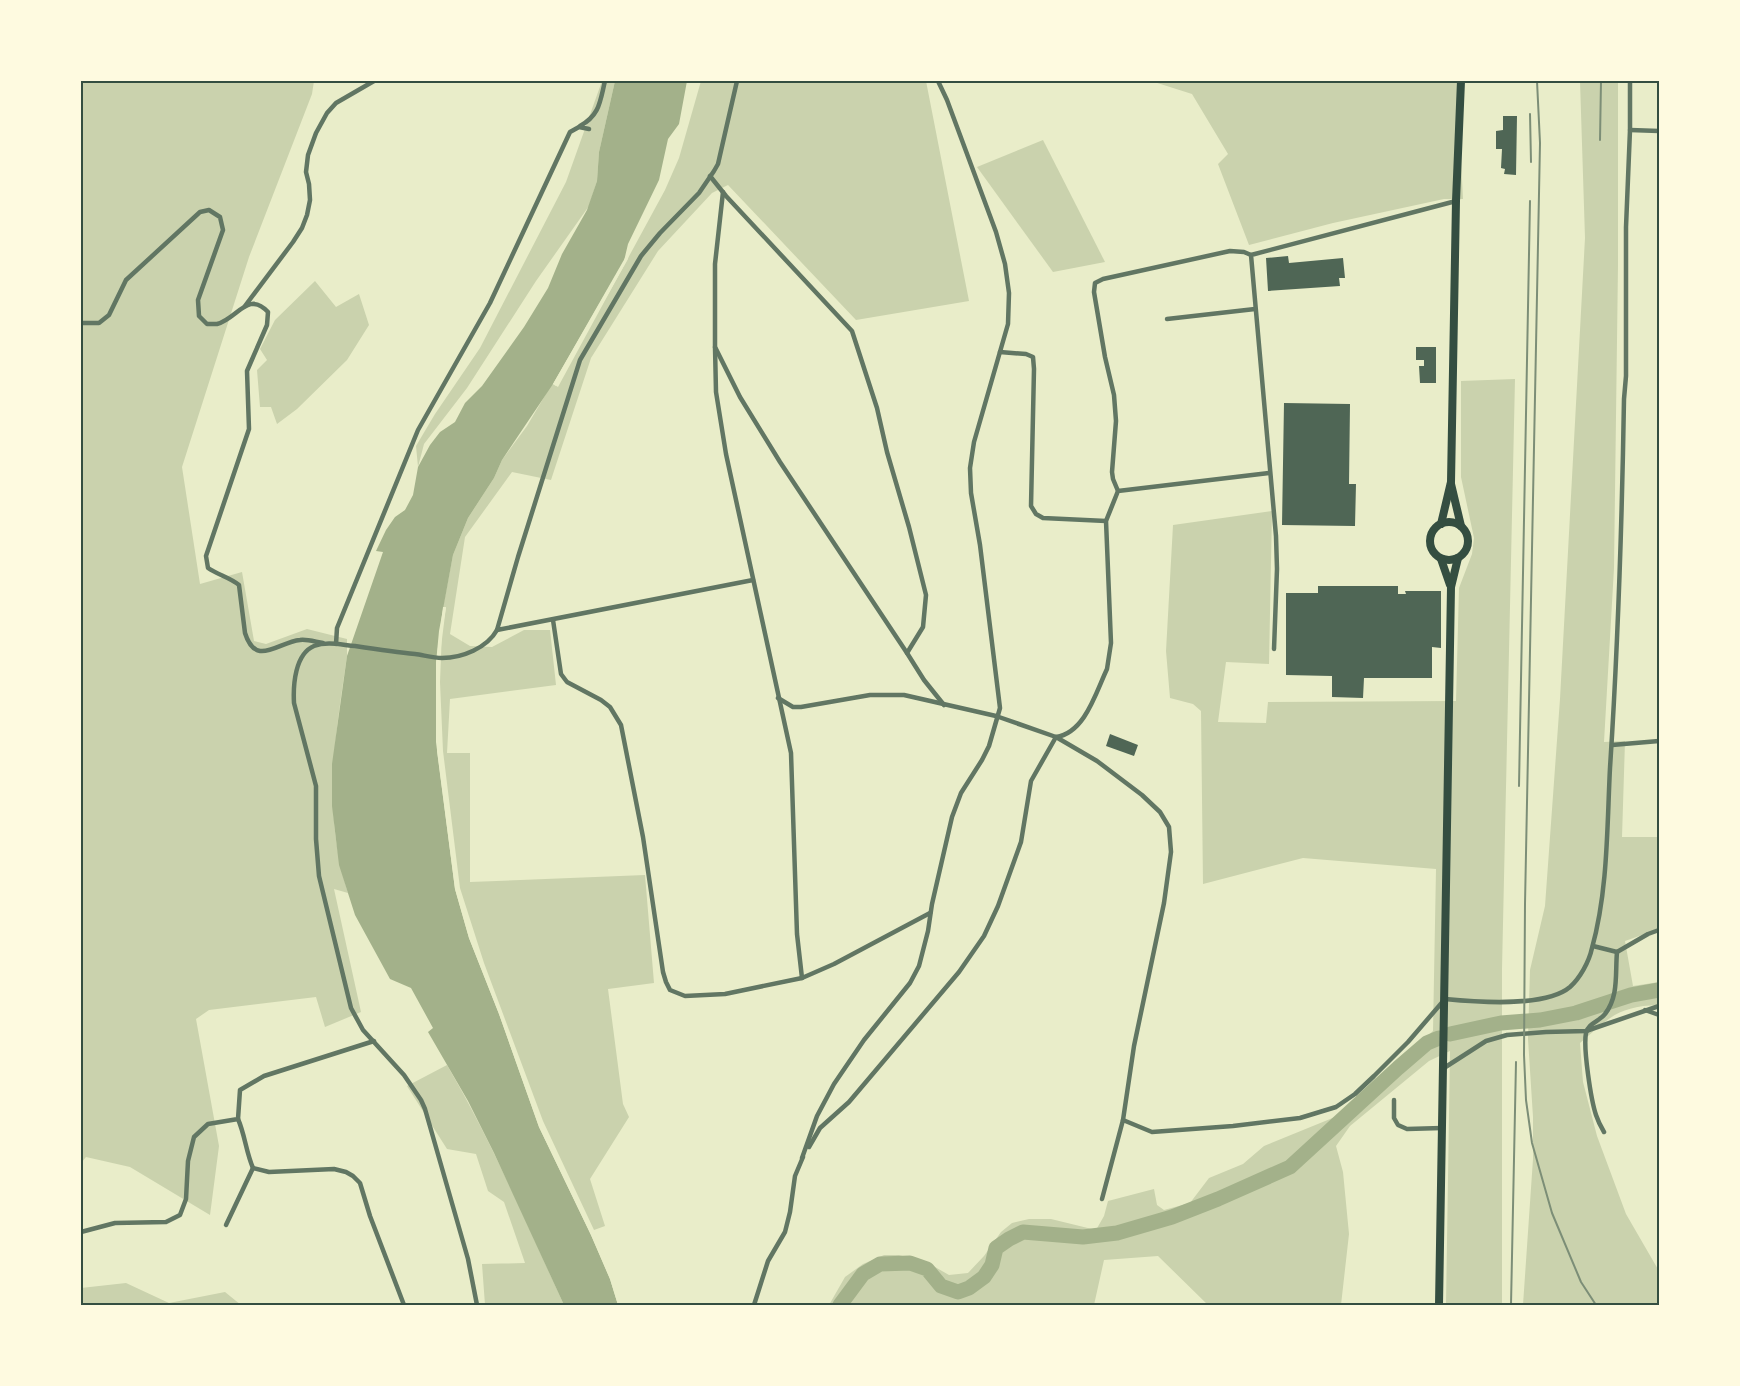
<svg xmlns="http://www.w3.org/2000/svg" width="1740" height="1386" viewBox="0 0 1740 1386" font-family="Arial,sans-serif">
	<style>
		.green { fill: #cad2ad }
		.water { fill: #a3b18a }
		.pier { fill: #e9edc9 }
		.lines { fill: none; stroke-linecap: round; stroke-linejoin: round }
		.river { stroke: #a3b18a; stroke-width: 15 }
		.building { fill: #4f6655 }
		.minor { stroke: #617663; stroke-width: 4.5 }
		.primary { stroke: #344e41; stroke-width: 8 }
		.rail { stroke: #7c8e77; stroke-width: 2 }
		.neatline { fill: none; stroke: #344e41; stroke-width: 2 }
	</style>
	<rect width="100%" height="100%" fill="#e9edc9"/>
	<!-- green -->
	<g class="green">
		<path d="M81,81H314L312,94L249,257L182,467L200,584L242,572L254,641L266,644L307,629L347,639V656C335,739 322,811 348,893L334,889L361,1012L325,1027L316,997L209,1010L196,1019L219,1146L210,1215L130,1167L86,1157L81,1163Z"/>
		<path d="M602,81H615L599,152L597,181L589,206L536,281L467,388L424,444L418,467L416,446L435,414L480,348L566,182Z"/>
		<path d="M701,81H926L969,301L856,320L728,185L712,193L658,251L591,358L551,480L512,472L465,537L450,634L470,646L492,647L524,630H550L556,685L450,699L447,753H470V882L645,875L654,983L608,989L623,1104L629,1117L590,1179L605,1226L594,1230L543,1121L484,963L460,888L443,751L440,682L442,631L446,608L443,607L453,555L468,518L494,478L502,460L527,426L550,387L553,384L558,387L665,190L679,158Z"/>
		<path d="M1151,81H1457L1463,199H1444L1333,223L1249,245L1218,164L1228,154L1192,94Z"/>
		<path d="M1580,81H1618V265L1614,568L1604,742L1625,741L1622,837H1659V929L1625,941L1633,986L1659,982V1005C1618,1006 1609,1018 1580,1043L1583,1082L1597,1136L1626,1214L1659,1271V1305H1523L1533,1159V1117L1528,1039L1530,970L1545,906L1560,699L1585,238Z"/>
		<path d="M1043,140L1105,262L1053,272L977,167Z"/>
		<path d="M315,281L336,307L359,294L369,325L347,360L297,409L277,424L271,407H260L257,370L267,360L260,349L275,320Z"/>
		<path d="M1515,379L1502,969V1305H1446L1450,1051L1429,1061L1350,1126L1336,1146L1343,1172L1349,1234L1341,1305H1208L1158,1256L1104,1260L1094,1305H829L845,1277L863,1264L884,1255H899L928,1263L949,1275L968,1273L984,1256L1001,1232L1012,1223L1029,1219H1051L1096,1230L1104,1216L1108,1201L1154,1189L1157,1205L1164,1210L1190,1203L1209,1178L1243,1164L1264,1146L1335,1117L1433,1031L1436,869L1303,858L1203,884L1201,711L1193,704L1170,698L1166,651L1173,525L1272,511L1269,664L1226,662L1218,722L1266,723L1268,702L1456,701L1459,588L1472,554L1474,538L1461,477V381Z"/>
		<path d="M447,1065C492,1142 527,1224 564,1305H485L482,1264L525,1263L504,1202L488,1191L476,1154L447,1149L407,1086Z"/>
		<path d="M126,1283L169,1303L225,1292L241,1305H81V1288Z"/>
	</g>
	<!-- water -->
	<path class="water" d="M615,81H687L679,124L668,139L659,180L628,244L624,261L553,384L502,460L494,478L468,518L453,555L439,631L436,663L437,751L455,889L469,938L499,1014L539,1127L591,1235L610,1279L618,1305H564L494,1153L468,1101L428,1032L433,1028L411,988L390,979L355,915L339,865L332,806V764L347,656L383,552L376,551L386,530L395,517L405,510L413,495L418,467L430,445L440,432L455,422L465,403L482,386L524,327L548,288L562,254L587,210L597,181L599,152Z"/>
	<!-- pier -->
	<g class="pier">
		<path d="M629,251L628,259L556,386L553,384Z"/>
		<path d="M443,607H446L439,663V742L458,889L472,937L502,1013L542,1126L594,1234L613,1278L621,1305H618L610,1279L591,1235L539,1127L499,1014L469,938L455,889L436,742V663Z"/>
	</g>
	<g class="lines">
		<!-- river -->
		<g class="river">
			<path d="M1450,1034L1501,1023L1540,1020L1576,1013L1631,995L1659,990"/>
			<path d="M840,1305L863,1274L880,1264L910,1263L927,1269L941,1286L958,1292L969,1288L984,1277L992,1265L996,1248L1009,1239L1023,1232L1083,1237L1117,1233L1172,1217L1218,1199L1290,1167L1398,1068L1427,1043L1439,1038"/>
		</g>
	</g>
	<!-- building -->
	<g class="building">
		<path d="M1503,116H1517L1516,175L1504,174L1505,169L1501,168L1502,149H1496V131L1503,130Z"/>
		<path d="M1288,256L1289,263L1343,258L1345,278H1339L1340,286L1268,291L1266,258Z"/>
		<path d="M1416,347H1436V383H1420L1419,366H1424V360H1416Z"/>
		<path d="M1284,403L1350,404L1349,484H1356L1355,526L1282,525Z"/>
		<path d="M1318,586H1398V594H1406L1405,591H1441V648L1432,647V678H1364L1363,698L1332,697V676L1286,675V593H1318Z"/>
		<path d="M1110,734L1138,745L1134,756L1106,746Z"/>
	</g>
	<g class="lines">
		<!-- minor -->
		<g class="minor">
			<path d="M580,126C600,115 600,101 605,81"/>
			<path d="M1630,130L1659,131"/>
			<path d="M710,176L726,196L852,331L877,408L887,452L909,527L926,595L923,627L907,653L924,680L944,705"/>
			<path d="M723,192L715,264V347L740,397L780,462L907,653"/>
			<path d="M245,306L293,242L302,228L307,215L310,200L309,184L306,172L308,155L316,133L327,113L336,103L374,81"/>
			<path d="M1167,319L1255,309"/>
			<path d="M81,323H99L109,315L126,280L200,212L209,210L220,217L223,230L198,300L199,316L207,324C210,324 213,324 217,324C237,319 248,290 268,312L267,325L247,371L249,429L206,556L208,568C218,575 229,577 239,585L245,633C256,668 278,642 300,640C307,639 316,642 323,643"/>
			<path d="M715,347L716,392L726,454L791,753L797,934L802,978"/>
			<path d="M1000,352L1026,354L1033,357L1034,369L1031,506L1036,514L1043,518L1106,521"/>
			<path d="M1118,491L1113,479L1112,472L1116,421L1114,395L1105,357L1094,292L1095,283L1103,279L1230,251L1244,252L1251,255"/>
			<path d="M553,620L561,674L567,682L601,700L610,707L621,725L643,837L663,972L666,982L670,990L685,996L725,994L802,978L834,964L930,913"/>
			<path d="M497,630L753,580"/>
			<path d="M336,644L337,628L418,430L490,303L570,132L579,127L589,129"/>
			<path d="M1274,649L1277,569L1276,536L1251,255L1456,201"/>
			<path d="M778,698L793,707H801L870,695H904L996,716L1056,737L1097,761L1142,795L1160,812L1169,827L1171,852L1164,903L1134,1046L1123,1120L1102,1199"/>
			<path d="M1056,737C1085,733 1096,692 1107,669L1111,643L1106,521L1118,491L1269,473"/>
			<path d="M1612,745L1659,741"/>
			<path d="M1593,946L1617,952L1648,934L1659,930"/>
			<path d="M1645,1010L1659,1015"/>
			<path d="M1444,1068L1486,1041L1507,1035L1546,1032L1586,1031L1659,1006"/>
			<path d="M1394,1100V1118L1398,1125L1407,1129L1442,1128"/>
			<path d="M238,1119C245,1135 246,1152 253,1168L269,1172L334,1169L346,1172L353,1176L360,1183L370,1216L404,1305"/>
			<path d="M1123,1120L1152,1132L1233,1126L1300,1118L1336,1107L1355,1094L1374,1076L1408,1042L1445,999C1476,1002 1545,1008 1570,987C1580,978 1589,962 1592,948C1608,891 1607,826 1610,768C1618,645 1622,522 1624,399L1626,376V227L1630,130V81"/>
			<path d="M1604,1132C1601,1127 1598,1121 1596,1115C1591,1100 1583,1048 1586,1033C1588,1023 1600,1021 1605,1014C1619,996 1615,974 1617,952"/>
			<path d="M809,1147L820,1128L849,1102L959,972L984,936L998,906L1021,842L1031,781L1056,737"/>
			<path d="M802,1158L817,1116L834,1084L864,1040L910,983L919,966L928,931L932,904L952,817L961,793L982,760L989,746L1000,708L980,545L971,493L970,468L974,442L1008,324L1009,293L1005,264L996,232L947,100L938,81"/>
			<path d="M226,1225L253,1168"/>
			<path d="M81,1232L115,1223L166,1222L180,1215L186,1199L188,1161L194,1137L208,1124L238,1119L240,1090L264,1076L374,1041"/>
			<path d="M477,1305L468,1259L425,1109L421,1100L404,1075L363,1030L351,1008L319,876L316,839V786L294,703C293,685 295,654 314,646C327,641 342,645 355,646C375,649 395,652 415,654C423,655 433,658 442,658C462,658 487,648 497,630L518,557L580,360L641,256L660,233L699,193L714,171L718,164L723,142L737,81"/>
			<path d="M754,1305L768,1261L785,1232L790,1212L795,1176L803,1157"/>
		</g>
		<!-- primary -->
		<g class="primary">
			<path d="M1451,484L1461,526"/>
			<circle cx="1449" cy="541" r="19"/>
			<path d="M1441,524L1451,482L1456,201L1461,81"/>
			<path d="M1441,559L1450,585"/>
			<path d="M1439,1305L1451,587L1458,558"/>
		</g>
		<!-- rail -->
		<g class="rail">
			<path d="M1537,81L1540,143L1525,904L1524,1055L1526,1100L1532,1143L1552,1213L1581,1282L1596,1305"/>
			<path d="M1530,114L1531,162"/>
			<path d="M1600,140L1601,81"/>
			<path d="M1519,786L1530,201"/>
			<path d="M1511,1305L1516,1062"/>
		</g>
	</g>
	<!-- border -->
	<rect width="1740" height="1386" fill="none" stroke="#fefae0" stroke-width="165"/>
	<rect x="82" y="82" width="1576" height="1222" class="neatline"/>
</svg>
